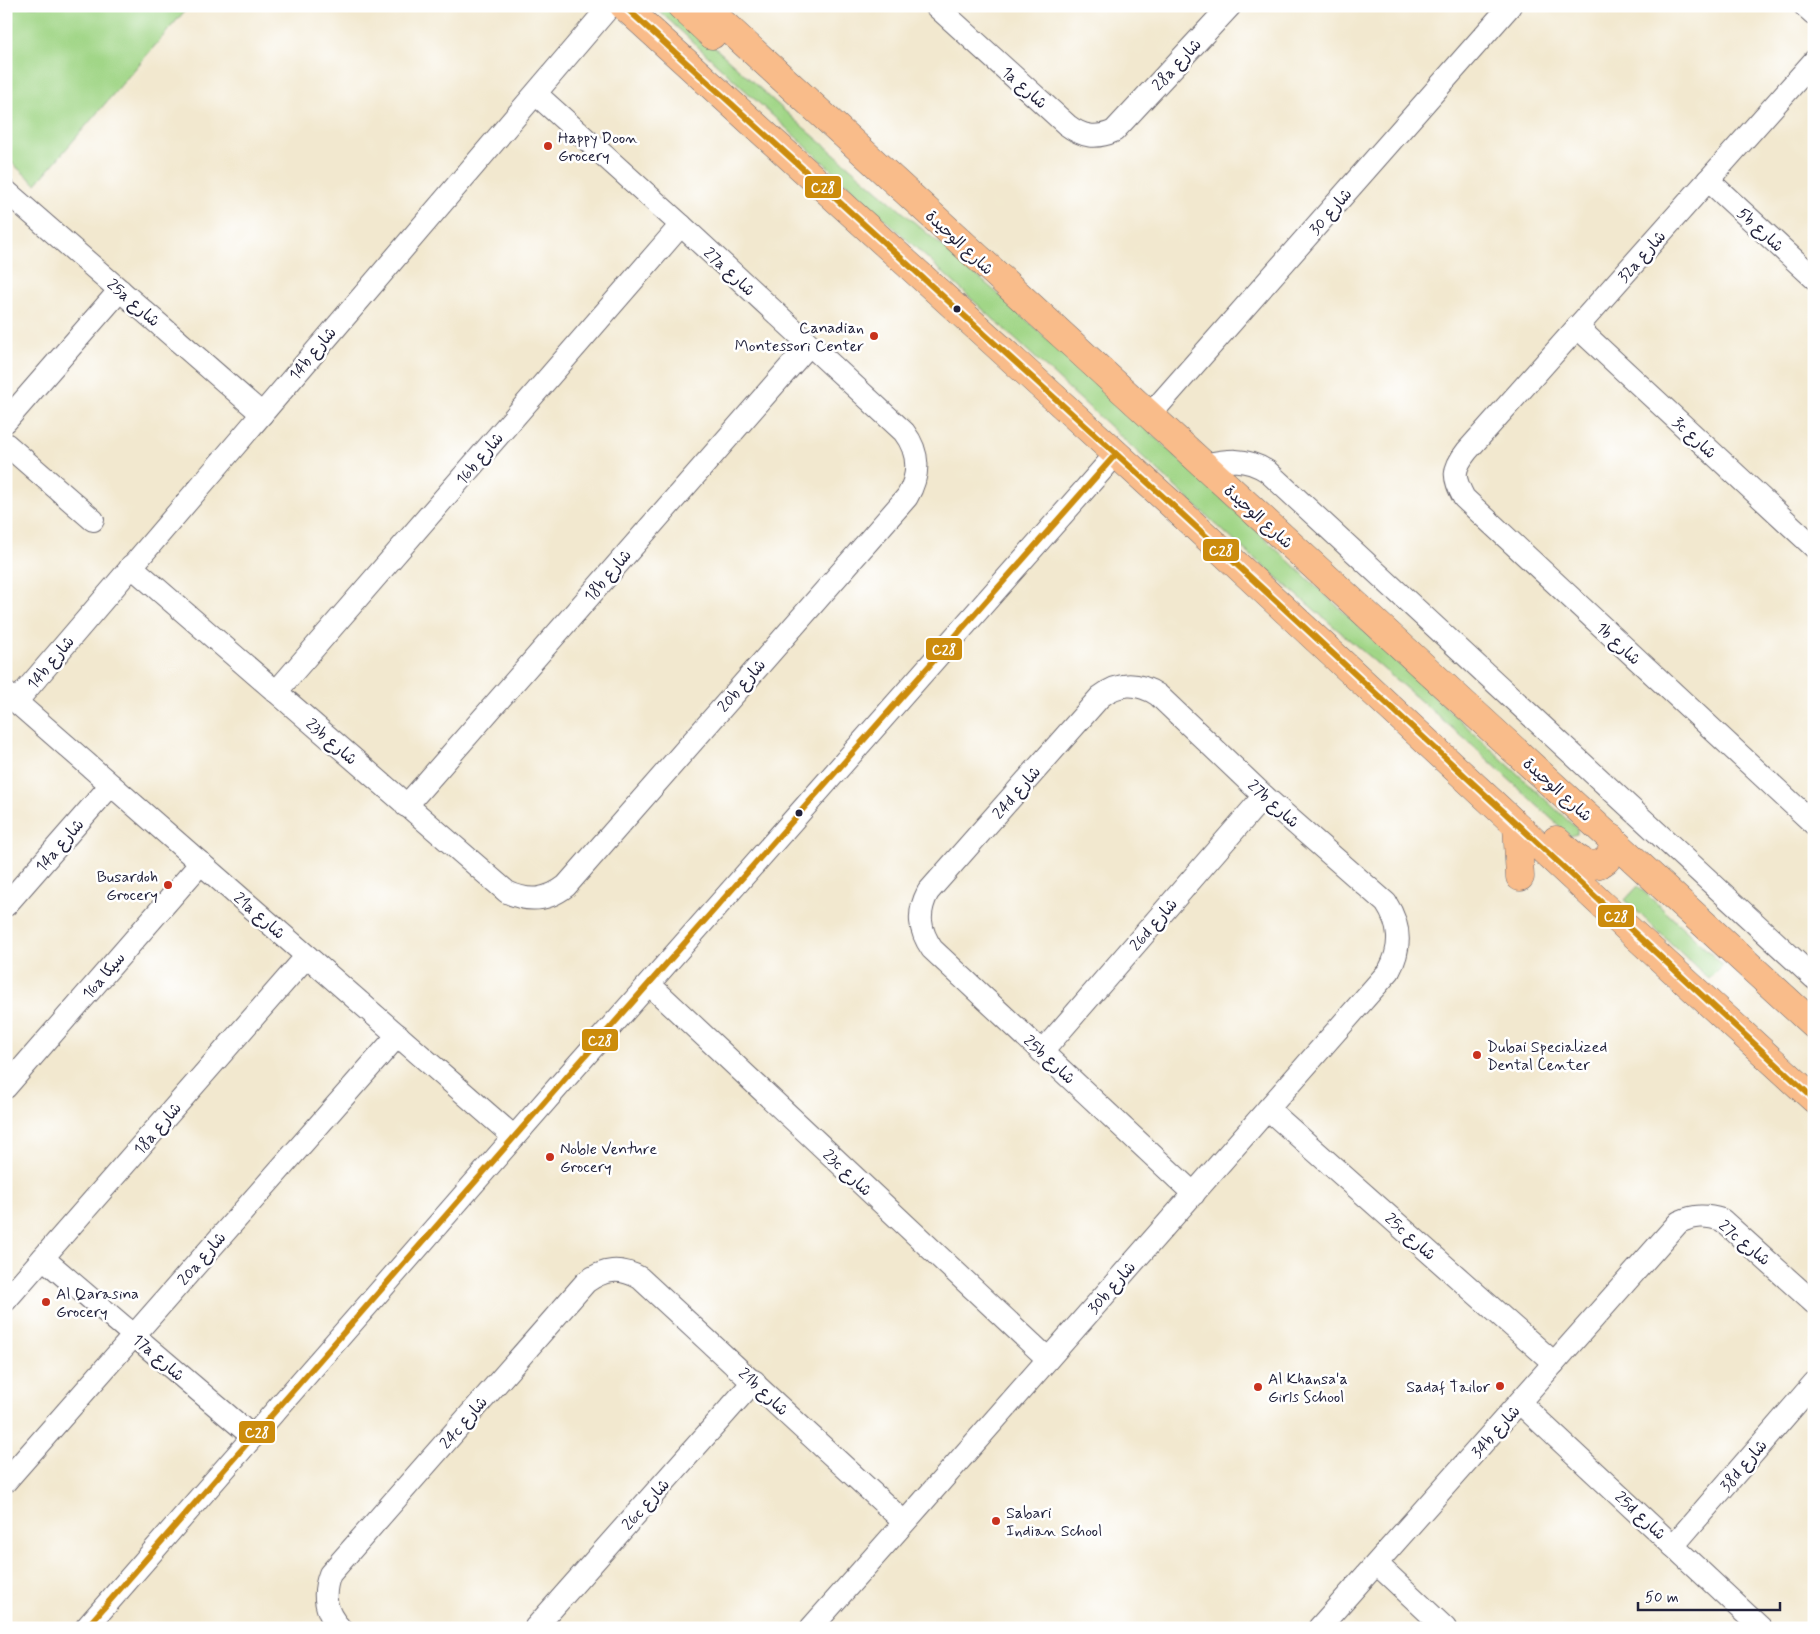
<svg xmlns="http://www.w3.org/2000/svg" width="1820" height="1634" viewBox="0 0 1820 1634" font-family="Mynerve,'Playpen Sans Arabic',sans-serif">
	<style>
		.green { fill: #a1d687; stroke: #627c61 }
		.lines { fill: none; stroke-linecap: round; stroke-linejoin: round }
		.minor-casing { stroke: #6b676f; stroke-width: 24 }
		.primary-casing { stroke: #6b676f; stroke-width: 29 }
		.minor { stroke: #fff; stroke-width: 22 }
		.primary { stroke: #f9bc8a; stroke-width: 28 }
		.bus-1-casing { stroke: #fff; stroke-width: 10 }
		.bus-1 { stroke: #cc8c0c; stroke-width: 6 }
		.poi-dot { fill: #c8321e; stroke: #fff; stroke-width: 2 }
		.bus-dot { fill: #22223b; stroke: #fff; stroke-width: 2 }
		.labels { text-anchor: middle; stroke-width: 5; stroke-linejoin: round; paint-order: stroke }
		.street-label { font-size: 16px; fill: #22223b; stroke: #fff }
		.poi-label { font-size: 16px; fill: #22223b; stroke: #fff; text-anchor: start }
		.line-badge { stroke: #fff; stroke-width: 2 }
		.badge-label { font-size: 14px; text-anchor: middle; font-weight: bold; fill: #fff }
	</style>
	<rect width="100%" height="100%" fill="#fff"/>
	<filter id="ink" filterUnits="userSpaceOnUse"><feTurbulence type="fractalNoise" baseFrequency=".02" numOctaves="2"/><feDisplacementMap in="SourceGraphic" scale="10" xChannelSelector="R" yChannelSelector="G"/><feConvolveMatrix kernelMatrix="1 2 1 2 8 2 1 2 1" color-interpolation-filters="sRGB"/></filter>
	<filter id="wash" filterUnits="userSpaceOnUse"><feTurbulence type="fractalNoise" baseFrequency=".0096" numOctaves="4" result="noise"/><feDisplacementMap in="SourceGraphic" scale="20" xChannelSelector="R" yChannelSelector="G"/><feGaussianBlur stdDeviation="1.12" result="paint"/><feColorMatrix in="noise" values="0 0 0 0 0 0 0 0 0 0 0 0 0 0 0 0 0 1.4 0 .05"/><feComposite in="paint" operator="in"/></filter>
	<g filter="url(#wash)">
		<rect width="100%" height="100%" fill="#f2e8cf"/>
		<!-- green -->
		<g class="green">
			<path d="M6,6H189L36,184L6,158Z"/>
			<path d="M662,6H669L796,121L996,292L1191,470L1577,829V834L1570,836L1472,745L1233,540L658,10Z"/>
			<path d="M1638,886L1723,965L1709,979L1625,900Z"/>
		</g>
	</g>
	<g filter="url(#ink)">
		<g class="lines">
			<defs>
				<g id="minor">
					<path d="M936,6L1067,125C1083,137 1096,139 1114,131L1230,6"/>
					<path d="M1805,6L1814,14"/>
					<path d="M1814,61L1467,451C1452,470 1453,477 1464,498L1814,824"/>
					<path d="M1708,180L1814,278"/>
					<path d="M6,191L262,414"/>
					<path d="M1577,327L1814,547"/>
					<path d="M1149,416L1510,6"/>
					<path d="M6,421L120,290"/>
					<path d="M6,444L93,520"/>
					<path d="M1203,465C1228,460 1245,457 1267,471L1814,978"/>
					<path d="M131,566L507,892C528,902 547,901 566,886L907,497C920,475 920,453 904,432L681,225L536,94"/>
					<path d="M276,692L681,225"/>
					<path d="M6,693L514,1137"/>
					<path d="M16,702C214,470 413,238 610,6"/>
					<path d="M406,806L809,345"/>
					<path d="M6,905L111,785"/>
					<path d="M649,984L1048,1359"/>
					<path d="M1042,1052L1264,796"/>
					<path d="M6,1087L201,863"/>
					<path d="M1268,1109L1554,1363"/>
					<path d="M43,1258L253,1437"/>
					<path d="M6,1300L307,956"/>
					<path d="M1520,1403L1761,1628"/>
					<path d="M6,1481L398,1035"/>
					<path d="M1673,1546L1814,1383"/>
					<path d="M1377,1564L1445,1628"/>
					<path d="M86,1628L564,1080L1116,454"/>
					<path d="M340,1628C325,1612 322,1595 330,1574L586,1282C604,1269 620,1267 640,1278L904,1522"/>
					<path d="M535,1628L754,1381"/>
					<path d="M811,1628C1005,1410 1197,1190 1389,971C1402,947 1401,926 1386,903L1264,796L1158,695C1138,682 1119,682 1100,697L928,892C917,913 919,930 932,949L1194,1194"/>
					<path d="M1319,1628L1679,1222C1695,1215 1706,1215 1722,1220L1814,1303"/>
				</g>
				<g id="primary">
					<path d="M624,6L1168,501L1625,926L1814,1099"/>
					<path d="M681,6L712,35"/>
					<path d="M704,6L1814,1025"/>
					<path d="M1517,826L1520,877"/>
					<path d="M1556,840C1569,851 1588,875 1606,860C1613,853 1613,847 1612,838"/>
				</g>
			</defs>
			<!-- minor casing -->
			<use href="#minor" class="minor-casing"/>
			<!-- primary casing -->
			<use href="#primary" class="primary-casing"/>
			<!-- minor -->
			<use href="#minor" class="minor"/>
			<!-- primary -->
			<use href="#primary" class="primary"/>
			<defs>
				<g id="bus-1">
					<path d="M624,6L1168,501L1814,1099"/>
					<path d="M86,1628L564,1080L1116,454"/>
				</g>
			</defs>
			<!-- bus-1 casing -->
			<use href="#bus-1" class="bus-1-casing"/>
			<!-- bus-1 -->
			<use href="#bus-1" class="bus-1"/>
		</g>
	</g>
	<!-- markers -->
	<g class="poi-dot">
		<circle cx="548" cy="146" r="5"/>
		<circle cx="874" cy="336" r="5"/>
		<circle cx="168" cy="885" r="5"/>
		<circle cx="1477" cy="1055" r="5"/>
		<circle cx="550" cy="1157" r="5"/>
		<circle cx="46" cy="1302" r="5"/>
		<circle cx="1500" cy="1386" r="5"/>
		<circle cx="1258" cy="1387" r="5"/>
		<circle cx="996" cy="1521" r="5"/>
	</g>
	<g class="bus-dot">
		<circle cx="957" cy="309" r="4.5"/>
		<circle cx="799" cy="813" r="4.5"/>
	</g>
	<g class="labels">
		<!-- street labels -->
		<g class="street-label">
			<text transform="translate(1176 64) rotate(-47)" y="6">28a شارع</text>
			<text transform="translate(1025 87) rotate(42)" y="6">1a شارع</text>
			<text transform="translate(1330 211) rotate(-49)" y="6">شارع 30</text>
			<text transform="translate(1761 229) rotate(43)" y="6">5b شارع</text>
			<text transform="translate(960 242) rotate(43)" y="6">شارع الوحيدة</text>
			<text transform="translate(1641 256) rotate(-48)" y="6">32a شارع</text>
			<text transform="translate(730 271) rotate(43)" y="6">27a شارع</text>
			<text transform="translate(134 302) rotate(41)" y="6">25a شارع</text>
			<text transform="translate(312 353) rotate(-50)" y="6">14b شارع</text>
			<text transform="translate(1695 437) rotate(43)" y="6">3c شارع</text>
			<text transform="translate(479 458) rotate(-49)" y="6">16b شارع</text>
			<text transform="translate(1259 516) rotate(42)" y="6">شارع الوحيدة</text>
			<text transform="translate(607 575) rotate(-49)" y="6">18b شارع</text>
			<text transform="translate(1619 643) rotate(43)" y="6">1b شارع</text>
			<text transform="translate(50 662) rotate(-50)" y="6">14b شارع</text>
			<text transform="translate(741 685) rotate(-49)" y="6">20b شارع</text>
			<text transform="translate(332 741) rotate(41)" y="6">23b شارع</text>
			<text transform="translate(1558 789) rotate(42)" y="6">شارع الوحيدة</text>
			<text transform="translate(1016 792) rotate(-49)" y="6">24d شارع</text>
			<text transform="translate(1274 803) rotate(42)" y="6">27b شارع</text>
			<text transform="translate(59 845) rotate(-49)" y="6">14a شارع</text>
			<text transform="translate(260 915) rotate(41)" y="6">21a شارع</text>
			<text transform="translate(1153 924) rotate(-49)" y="6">26d شارع</text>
			<text transform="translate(103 975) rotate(-49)" y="6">16a سيكا</text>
			<text transform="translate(1050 1059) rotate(43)" y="6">25b شارع</text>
			<text transform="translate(157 1128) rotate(-49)" y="6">18a شارع</text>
			<text transform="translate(848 1172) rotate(43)" y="6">23c شارع</text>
			<text transform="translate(1411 1236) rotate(42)" y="6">25c شارع</text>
			<text transform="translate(1745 1242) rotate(40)" y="6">27c شارع</text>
			<text transform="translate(201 1258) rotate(-49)" y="6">20a شارع</text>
			<text transform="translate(1111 1287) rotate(-49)" y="6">30b شارع</text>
			<text transform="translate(159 1357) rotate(41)" y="6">17a شارع</text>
			<text transform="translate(764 1391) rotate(43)" y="6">21b شارع</text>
			<text transform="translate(463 1422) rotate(-49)" y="6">24c شارع</text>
			<text transform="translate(1495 1431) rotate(-48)" y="6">34b شارع</text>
			<text transform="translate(1743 1465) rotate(-49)" y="6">38d شارع</text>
			<text transform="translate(645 1504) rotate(-48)" y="6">26c شارع</text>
			<text transform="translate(1641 1515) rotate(43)" y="6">25d شارع</text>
		</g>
		<!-- poi labels -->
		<g class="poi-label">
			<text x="558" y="143">Happy Doon<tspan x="558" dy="18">Grocery</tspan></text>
			<text x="864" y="333" text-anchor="end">Canadian<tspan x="864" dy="18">Montessori Center</tspan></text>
			<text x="158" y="882" text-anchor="end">Busardoh<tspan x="158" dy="18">Grocery</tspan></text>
			<text x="1487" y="1052">Dubai Specialized<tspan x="1487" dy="18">Dental Center</tspan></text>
			<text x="560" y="1154">Noble Venture<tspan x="560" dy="18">Grocery</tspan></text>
			<text x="56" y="1299">Al Qarasina<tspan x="56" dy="18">Grocery</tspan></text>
			<text x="1268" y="1384">Al Khansa'a<tspan x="1268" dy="18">Girls School</tspan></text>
			<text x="1490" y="1392" text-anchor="end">Sadaf Tailor</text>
			<text x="1006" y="1518">Sabari<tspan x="1006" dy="18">Indian School</tspan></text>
		</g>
	</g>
	<g class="line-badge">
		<rect x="804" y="175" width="38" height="24" rx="5" fill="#cc8c0c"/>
		<rect x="1202" y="538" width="38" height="24" rx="5" fill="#cc8c0c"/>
		<rect x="925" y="637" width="38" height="24" rx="5" fill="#cc8c0c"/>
		<rect x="1597" y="904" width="38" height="24" rx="5" fill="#cc8c0c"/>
		<rect x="581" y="1028" width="38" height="24" rx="5" fill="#cc8c0c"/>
		<rect x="238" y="1420" width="38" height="24" rx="5" fill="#cc8c0c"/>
	</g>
	<g class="badge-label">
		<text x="823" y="192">C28</text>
		<text x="1221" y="555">C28</text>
		<text x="944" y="654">C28</text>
		<text x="1616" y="921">C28</text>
		<text x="600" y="1045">C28</text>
		<text x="257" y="1437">C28</text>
	</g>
	<!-- margin -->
	<rect width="1820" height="1634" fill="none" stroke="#fff" stroke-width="25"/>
	<!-- scale -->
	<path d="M1638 1602v8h142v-8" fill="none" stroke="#22223b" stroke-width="2.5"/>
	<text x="1645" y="1602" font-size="15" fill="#22223b" stroke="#ffffff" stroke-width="4" paint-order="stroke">50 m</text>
</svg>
